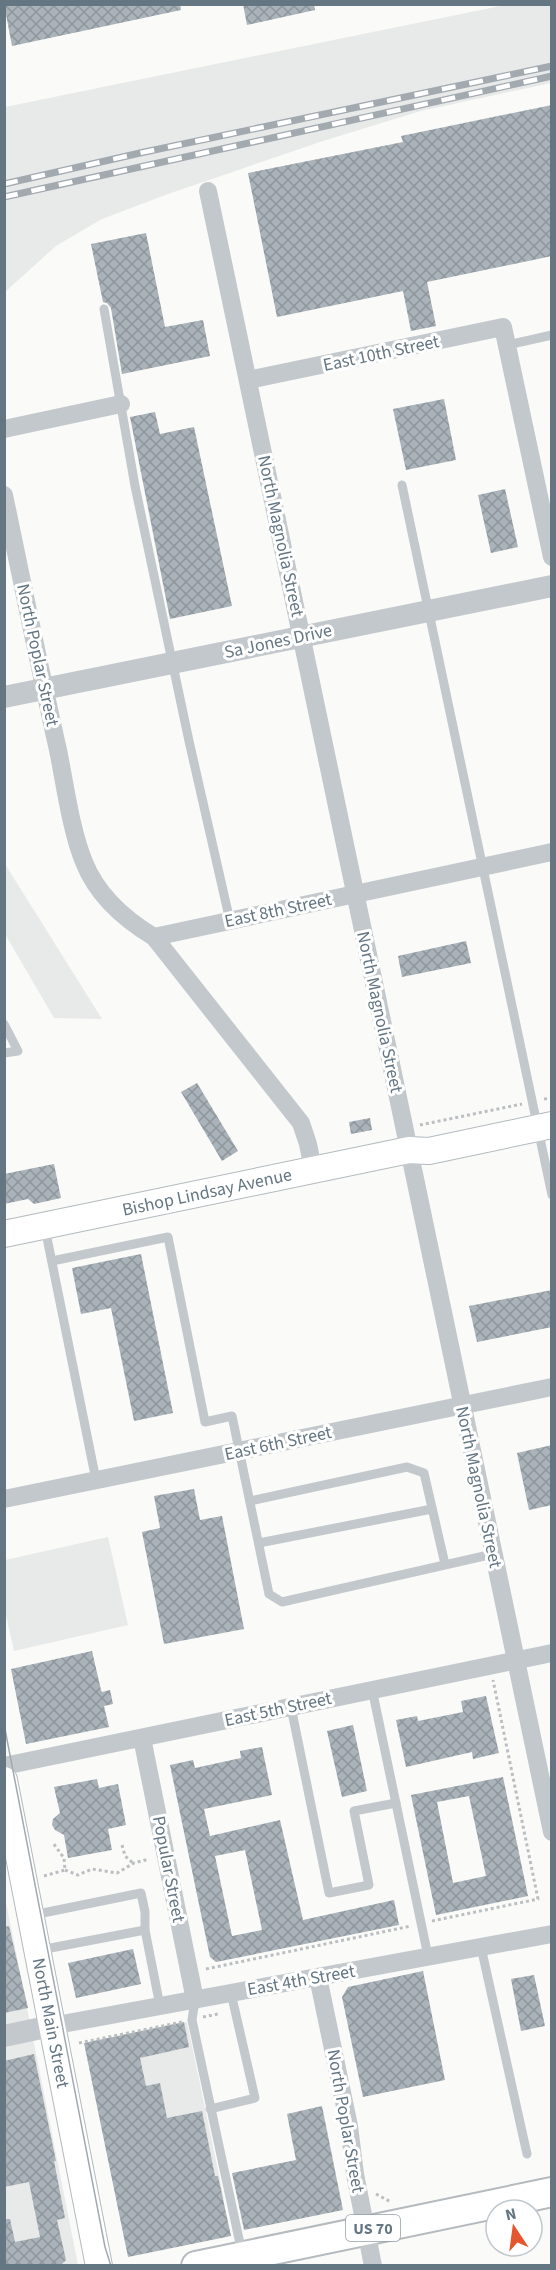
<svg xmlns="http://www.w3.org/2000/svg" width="556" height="2270" viewBox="0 0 556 2270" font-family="'Source Sans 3',sans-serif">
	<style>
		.built { fill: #e8e9e9 }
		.building { fill: url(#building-cross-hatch); fill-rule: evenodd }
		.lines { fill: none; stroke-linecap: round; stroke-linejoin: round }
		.secondary-casing { stroke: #b3babf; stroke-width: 28 }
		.primary-casing { stroke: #b5babe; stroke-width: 32 }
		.path { stroke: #bbbfc2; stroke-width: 3; stroke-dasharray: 3 3; stroke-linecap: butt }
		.service { stroke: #c3c8cc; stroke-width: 9 }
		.minor { stroke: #c3c8cc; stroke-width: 18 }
		.tertiary { stroke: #c3c8cc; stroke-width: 22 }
		.secondary { stroke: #fff; stroke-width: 26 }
		.primary { stroke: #fff; stroke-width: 28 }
		.tram { stroke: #a2aab0; stroke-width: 1.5 }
		.rail-casing { stroke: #a2aab0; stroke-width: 7 }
		.rail { stroke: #fff; stroke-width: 4.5; stroke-dasharray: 14; stroke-linecap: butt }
		.labels { text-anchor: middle; stroke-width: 6; stroke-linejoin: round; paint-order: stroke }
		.shield { fill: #fff; stroke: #939fa8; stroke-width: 1.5 }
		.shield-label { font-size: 16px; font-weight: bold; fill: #657683 }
		.street-label { font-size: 18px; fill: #657683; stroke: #fff }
	</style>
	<defs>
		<pattern id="building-cross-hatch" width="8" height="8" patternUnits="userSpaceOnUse" patternTransform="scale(1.5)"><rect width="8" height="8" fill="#aab3b9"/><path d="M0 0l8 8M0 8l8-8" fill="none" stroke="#8e969c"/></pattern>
	</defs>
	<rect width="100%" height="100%" fill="#fafaf8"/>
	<!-- built -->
	<g class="built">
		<path d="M510,4L551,5V83L421,111L323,141L168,194L102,219L56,246L5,292V107Z"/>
		<path d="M5,864L102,1019L54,1018L5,934Z"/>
		<path d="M108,1537L128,1625L14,1651L5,1611V1560Z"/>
		<path d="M5,1897L78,2265H5Z"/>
		<path d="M187,2022L224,2199L121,2221L84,2043Z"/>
	</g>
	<!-- building -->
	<g class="building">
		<path d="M4,4H180L181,10L12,46Z"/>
		<path d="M243,4H314L315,10L247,25Z"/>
		<path d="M552,105V256L427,282L436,326L411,331L403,291L277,317L248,173L403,142L401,136Z"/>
		<path d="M146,233L165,327L203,320L210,356L122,374L111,308L107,303L103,302L91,244Z"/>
		<path d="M444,399L456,460L406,470L393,409Z"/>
		<path d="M155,412L160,434L194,427L232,606L170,619L130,417Z"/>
		<path d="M505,489L518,547L491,553L478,495Z"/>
		<path d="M466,941L471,963L402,977L398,956Z"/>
		<path d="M197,1083L238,1151L222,1161L181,1092Z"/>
		<path d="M370,1118L372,1130L351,1134L349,1122Z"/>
		<path d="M54,1164L61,1198L34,1204L28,1199L4,1204V1174Z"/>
		<path d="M141,1254L173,1413L134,1421L111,1308L81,1314L72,1268Z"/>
		<path d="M552,1290V1327L477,1342L469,1306Z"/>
		<path d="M552,1445V1505L529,1510L517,1453Z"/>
		<path d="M194,1489L200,1520L222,1516L244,1629L164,1644L142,1532L160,1528L154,1496Z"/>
		<path d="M92,1651L101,1690L102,1692L110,1690L113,1704L104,1706L109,1727L26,1744L11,1669Z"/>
		<path d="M486,1696L499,1753L473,1759L472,1752L406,1767L396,1720L417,1716L418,1721L463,1712L461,1701Z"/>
		<path d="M353,1725L367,1791L342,1797L327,1731Z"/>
		<path d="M262,1747L272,1795L204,1809L210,1836L280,1820L303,1920L394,1900L399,1925L216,1962L210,1957L170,1765L193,1760L195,1768L241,1758L240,1751ZM245,1850L262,1930L232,1936L215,1856Z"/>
		<path d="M503,1777L528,1896L436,1915L411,1795ZM469,1796L486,1876L453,1883L437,1802Z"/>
		<path d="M97,1779L99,1788L118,1784L126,1825L108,1829L112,1850L68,1858L64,1835L55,1830L52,1825L53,1819L60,1813L54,1787Z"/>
		<path d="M9,1926L28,2008L4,2013V1927Z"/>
		<path d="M133,1949L141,1984L76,1998L68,1963Z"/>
		<path d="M423,1971L445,2080L363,2097L342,1997L348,1987Z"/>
		<path d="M534,1975L545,2026L521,2031L511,1979Z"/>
		<path d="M184,2022L189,2047L140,2058L146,2086L160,2083L167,2118L202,2111L215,2176H218L231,2236L128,2257L84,2043Z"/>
		<path d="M34,2054L56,2161H54L65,2218L57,2220L66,2260L61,2265H4V2219H10L15,2242L40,2237L29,2182L4,2187V2061Z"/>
		<path d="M322,2106L343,2210L244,2230L232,2173L296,2160L287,2114Z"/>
	</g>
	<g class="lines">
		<defs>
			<g id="secondary">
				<path d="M4,1234L409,1150L429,1151L552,1125"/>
				<path d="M4,1780L99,2266"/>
			</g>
			<path id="primary" d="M196,2266L552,2192"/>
		</defs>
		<!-- secondary casing -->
		<use href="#secondary" class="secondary-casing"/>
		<!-- primary casing -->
		<use href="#primary" class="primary-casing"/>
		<!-- path -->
		<g class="path">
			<path d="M544,1099L552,1098"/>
			<path d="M420,1125L522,1104"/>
			<path d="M122,1845L125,1856L133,1863"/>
			<path d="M65,1870L78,1875L92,1869L117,1873L134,1863L149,1859"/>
			<path d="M44,1876L65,1870L64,1858L53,1843"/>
			<path d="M432,1921L538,1899L493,1680"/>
			<path d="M206,1969L411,1926"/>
			<path d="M203,2017L218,2014"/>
			<path d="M79,2043L182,2022"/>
			<path d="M376,2194L391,2202"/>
		</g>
		<!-- service -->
		<g class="service">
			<path d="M104,309L135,486L189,741L230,921"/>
			<path d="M507,345L552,335"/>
			<path d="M402,485L552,1195"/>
			<path d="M4,1024L18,1051L4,1053"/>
			<path d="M45,1228L96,1480"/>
			<path d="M52,1261L168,1237L205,1422L232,1416L269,1594L282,1602L493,1554"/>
			<path d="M250,1501L407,1467L424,1473L445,1564"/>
			<path d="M259,1543L432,1509"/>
			<path d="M372,1689L428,1956"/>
			<path d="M291,1707L329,1893L369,1885L354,1811L396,1803"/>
			<path d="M33,1915L141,1893L145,1912V1930L160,2006"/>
			<path d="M481,1947L527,2154"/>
			<path d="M40,1950L145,1930"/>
			<path d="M195,2000L192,2020L242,2253"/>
			<path d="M210,2109L255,2098L231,1993"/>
		</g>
		<!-- minor -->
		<g class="minor">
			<path d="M208,191L552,1832"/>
			<path d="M248,380L503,327L552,557"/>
			<path d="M4,429L121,404"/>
			<path d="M4,495C22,581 39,666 58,750C65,784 71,831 84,862C97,895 124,919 154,937L552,852"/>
			<path d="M154,937L301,1123L308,1144L313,1169"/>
			<path d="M4,1499L552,1387"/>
			<path d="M142,1738L195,2000"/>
			<path d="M4,1766L552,1653"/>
			<path d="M318,1977L349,2126L355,2174L373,2266"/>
			<path d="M51,2026L552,1934"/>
		</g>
		<!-- tertiary -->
		<g class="tertiary">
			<path d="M4,697L552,586"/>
			<path d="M4,2036L51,2026"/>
		</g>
		<!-- secondary -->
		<use href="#secondary" class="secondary"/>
		<!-- primary -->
		<use href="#primary" class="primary"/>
		<!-- tram -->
		<path class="tram" d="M4,1724L105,2247L111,2266"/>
		<defs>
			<g id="rail">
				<path d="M4,184L140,153L552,66"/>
				<path d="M4,197L552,76"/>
			</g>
		</defs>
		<!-- rail casing -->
		<use href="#rail" class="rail-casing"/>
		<!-- rail -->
		<use href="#rail" class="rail"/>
	</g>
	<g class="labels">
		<!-- shield labels -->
		<rect class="shield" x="346" y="2215" width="54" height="26" rx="4.5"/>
		<g class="shield-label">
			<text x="373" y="2234">US 70</text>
		</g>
		<!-- street labels -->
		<g class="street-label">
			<text transform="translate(381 353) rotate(-12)" y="6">East 10th Street</text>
			<text transform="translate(281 536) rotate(78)" y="6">North Magnolia Street</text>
			<text transform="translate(278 641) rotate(-12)" y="6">Sa Jones Drive</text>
			<text transform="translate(38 655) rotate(78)" y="6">North Poplar Street</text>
			<text transform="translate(278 910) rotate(-12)" y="6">East 8th Street</text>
			<text transform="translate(380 1012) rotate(78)" y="6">North Magnolia Street</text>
			<text transform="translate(207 1192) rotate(-12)" y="6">Bishop Lindsay Avenue</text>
			<text transform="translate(278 1443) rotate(-12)" y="6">East 6th Street</text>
			<text transform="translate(479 1487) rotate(78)" y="6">North Magnolia Street</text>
			<text transform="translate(278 1709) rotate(-12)" y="6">East 5th Street</text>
			<text transform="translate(169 1869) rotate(79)" y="6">Popular Street</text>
			<text transform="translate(301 1980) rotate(-10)" y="6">East 4th Street</text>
			<text transform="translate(51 2023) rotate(79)" y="6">North Main Street</text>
			<text transform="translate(346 2121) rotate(80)" y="6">North Poplar Street</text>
		</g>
	</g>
	<!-- border -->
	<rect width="556" height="2270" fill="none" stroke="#657683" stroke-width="12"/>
	<!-- north arrow -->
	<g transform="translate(514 2228) rotate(347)"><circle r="28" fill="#ffffff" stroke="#c1c8cd" stroke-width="1.5"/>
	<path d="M0-4.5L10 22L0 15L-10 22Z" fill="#e4572e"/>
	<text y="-9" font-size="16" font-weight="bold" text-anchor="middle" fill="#657683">N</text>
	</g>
</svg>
